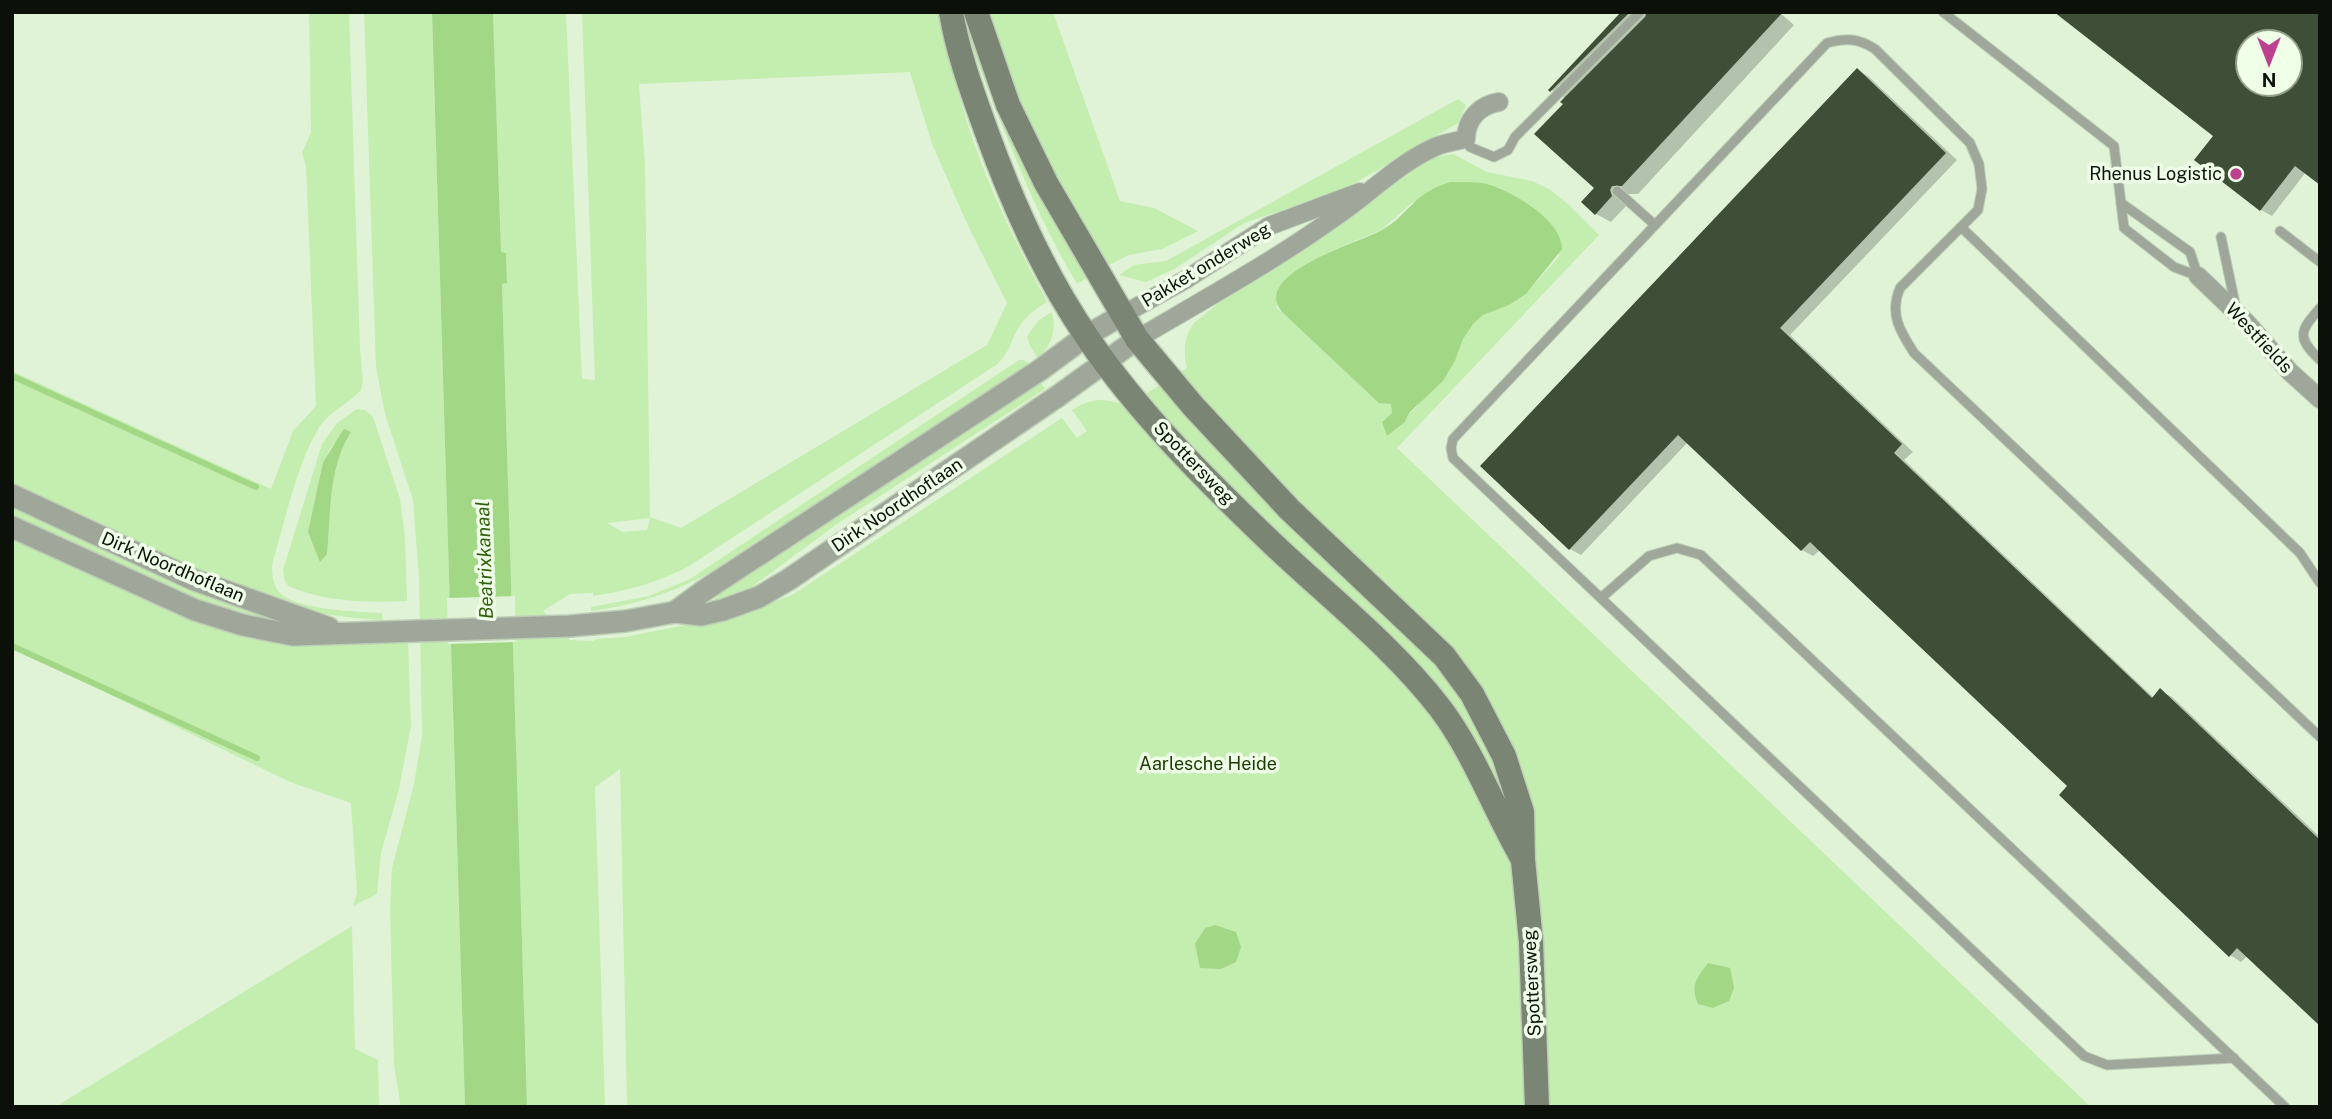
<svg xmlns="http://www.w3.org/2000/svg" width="2332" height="1119" viewBox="0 0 2332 1119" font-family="'Public Sans',sans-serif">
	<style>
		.green { fill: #c4edb0; fill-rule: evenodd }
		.water { fill: #a1d785 }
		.pier { fill: #e0f3d7 }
		.shadow { fill: #0003; fill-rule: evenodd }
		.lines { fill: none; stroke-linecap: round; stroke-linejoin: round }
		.stream { stroke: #a1d785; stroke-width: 6 }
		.building { fill: #3e4e37; fill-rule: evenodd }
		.service-casing { stroke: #becfb6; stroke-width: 11 }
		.minor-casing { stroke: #becfb6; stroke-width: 20 }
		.tertiary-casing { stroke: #becfb6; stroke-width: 24 }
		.secondary-casing { stroke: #becfb6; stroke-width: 27 }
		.service { stroke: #9fa79b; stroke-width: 9 }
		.minor { stroke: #9fa79b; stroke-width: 18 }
		.tertiary { stroke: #9fa79b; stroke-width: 21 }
		.secondary { stroke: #7a8574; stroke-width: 24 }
		.poi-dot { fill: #be4190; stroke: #f0ffe8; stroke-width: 2.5 }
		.labels { text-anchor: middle; stroke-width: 7; stroke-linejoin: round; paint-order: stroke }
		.poi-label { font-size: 18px; fill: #0b1108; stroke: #f0ffe8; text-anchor: end }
		.street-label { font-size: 18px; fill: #0b1108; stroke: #f0ffe8 }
		.park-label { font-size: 18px; fill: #193a00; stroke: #f0ffe8 }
		.water-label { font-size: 19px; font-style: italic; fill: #30600b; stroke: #f0ffe8 }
	</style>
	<rect width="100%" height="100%" fill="#e0f3d7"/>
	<!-- green -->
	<g class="green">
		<path d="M309,12H349L360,349L363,380L361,390C351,402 335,408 324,421C300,450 283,528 272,565C272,575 273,584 279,592C295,610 359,612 382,613L383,620C341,618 302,611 262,600L12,488V371L271,489L293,431L316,406L306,166L302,153L311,132Z"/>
		<path d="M364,12H432L465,1107H401L394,1065L390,908L392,868L414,784L422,736L419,578L413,500L385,414L376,367Z"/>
		<path d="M493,12H566L582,379L595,380L582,12H944C954,116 998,210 1047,302C1037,308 1027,315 1020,325C1011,339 1010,354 996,365L689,566C659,582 627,591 593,596V593L570,594L543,611L570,640L594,641L595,639L625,637L745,613L792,595L1062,418L1077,438L1087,431L1072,410C1090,398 1107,397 1126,406L1187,368C1183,351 1184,337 1194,323L1243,283L1432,158L1453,154L1487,172L1532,181L1549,189L1568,204L1599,235L1397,448L2091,1107H627L620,769L595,787L605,1107H527L502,284L507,283L506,253H501ZM910,72L932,144L969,228L1007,303L987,345L681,528L650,517L645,166L639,84ZM1413,202L1560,255L1526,294L1509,305L1483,315L1474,323L1463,339L1455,361L1414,410L1409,413L1405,422L1387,436L1382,422L1392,413L1391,404L1379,402L1276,307L1290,275L1336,249L1381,230ZM650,518L647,530L623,532L607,523Z"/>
		<path d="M960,12H972L1090,276L1077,284C1028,202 998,113 963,25Z"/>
		<path d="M985,12H1053L1120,201L1154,208L1198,231L1162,249L1129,255L1107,266L1024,122Z"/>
		<path d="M1458,99L1466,105L1458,123L1345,189L1244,223L1176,268L1146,282L1119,275L1134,265L1166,261Z"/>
		<path d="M1052,312C1057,330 1051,346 1038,358L1030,346L1027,336L1039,320Z"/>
		<path d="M1019,360H1024L1029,364L715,570C676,592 636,605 591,611V607L649,596L690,579Z"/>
		<path d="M1040,382L1045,389L837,524L752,587L716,601L713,595L751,574Z"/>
		<path d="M357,409L365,410L373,417L400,499L405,537L407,601C367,603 326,602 288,586L285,581L283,570L322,444L337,423ZM351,433C328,468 331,513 327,554L308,532L323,462L331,447Z"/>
		<path d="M12,501L296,628L231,614L12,520Z"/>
		<path d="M12,533L166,604L322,643L408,642L411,725L399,789L381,853L377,894L353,906L357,893L351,803L290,782L12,647Z"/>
		<path d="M352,926L355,1049L378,1060L379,1107H55Z"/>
	</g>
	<!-- water -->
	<g class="water">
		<path d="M432,12H493L501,252L506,253L507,283L502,284L527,1107H465Z"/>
		<path d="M1451,182C1463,183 1479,181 1490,185C1515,193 1562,221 1562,249L1526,294L1509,305L1483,315L1474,323L1463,339L1455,361L1443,381L1409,413L1405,422L1387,436L1382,422L1392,413L1391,404L1379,403L1284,314C1246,275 1358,243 1380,231C1410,215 1412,193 1451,182Z"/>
		<path d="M344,429L351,432C328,468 331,513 327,554L320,562L308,532L323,462Z"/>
		<path d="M1215,925L1236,932L1241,947L1236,962L1221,969L1200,968L1195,944L1205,928Z"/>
		<path d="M1708,963L1730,968L1734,988L1729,1001L1713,1008L1698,1004C1690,985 1697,978 1708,963Z"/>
	</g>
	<!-- pier -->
	<path class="pier" d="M515,596L516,642L448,644L447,598Z"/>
	<!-- shadow -->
	<g class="shadow">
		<path d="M1623,12H1779L1794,25L1638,194H1628L1625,200L1627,205L1611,222L1596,214V188L1565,104L1566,99L1551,90Z"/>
		<path d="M2057,12H2320L2306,172L2272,216L2261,210L2216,136ZM2248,42H2290V84H2248Z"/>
		<path d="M1858,70L1869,77L1957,160L1790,335L1913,452L1904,460L2154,698L2160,691L2172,697L2320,837V1024L2247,956L2241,962L2230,955L2070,786L1820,550L1813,556L1802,550L1688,442L1581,555L1570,549Z"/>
	</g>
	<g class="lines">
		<!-- stream -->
		<g class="stream">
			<path d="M12,376L256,487"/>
			<path d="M12,646L257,758"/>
		</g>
	</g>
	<!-- building -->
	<g class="building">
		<path d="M1621,12H1630L1550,92L1548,90Z"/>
		<path d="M1647,12H1783L1622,186H1612L1610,190L1612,196L1595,215L1581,202L1594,188L1534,134L1563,104L1560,102L1645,17Z"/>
		<path d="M2054,12H2320V185L2295,166L2260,211L2194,160L2213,136ZM2248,42H2290V84H2248Z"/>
		<path d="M1857,68L1946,153L1780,328L1902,444L1894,453L2152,698L2160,688L2320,840V1026L2237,948L2229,957L2059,795L2067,786L1863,593L1810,542L1801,551L1678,435L1569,550L1480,466Z"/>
	</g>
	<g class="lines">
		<defs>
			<g id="service">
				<path d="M1943,12L2114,146L2121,203"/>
				<path d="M1466,139L1470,147L1494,157L1508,150L1515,137L1640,12"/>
				<path d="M1617,191L1655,225"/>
				<path d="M2121,203L2190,252L2198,276L2174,267L2124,228Z"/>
				<path d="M1961,227L2300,553L2320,583"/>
				<path d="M2280,231L2320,262"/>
				<path d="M2221,237L2236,308"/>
				<path d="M2320,308C2300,331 2296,337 2320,360"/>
				<path d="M1601,598L1649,556L1677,548L1701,555L2285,1107"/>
				<path d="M2234,1058L2107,1065L2084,1056L1453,458L1451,448L1453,439L1827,43C1846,38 1858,38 1875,49L1970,143L1979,164L1982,189L1978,210L1900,288C1889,314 1900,331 1914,353L2320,737"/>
			</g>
			<g id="minor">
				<path d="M2198,276L2247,323L2290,372L2320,399"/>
				<path d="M1122,315L1185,280L1269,226L1360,192"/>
				<path d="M1137,339C1205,299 1274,261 1338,215C1370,193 1399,163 1435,147C1444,143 1455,141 1466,139C1466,119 1480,105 1499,102"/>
			</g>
			<g id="tertiary">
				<path d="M12,495L192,579L329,628"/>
				<path d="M12,527L195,610L243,625L293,635L570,626L626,621L675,612L701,615L723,610L759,597L788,580L1058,396L1137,339"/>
				<path d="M675,612L705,590L1040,370L1086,336L1122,315"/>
			</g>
			<g id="secondary">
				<path d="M951,12C958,54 973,94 987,133C1013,205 1044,274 1087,337C1139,414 1207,481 1274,545C1330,598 1393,647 1440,708C1474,753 1493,807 1521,856"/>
				<path d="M976,12L1008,105L1046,183L1137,339L1193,406L1289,509L1444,656L1472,694L1504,756L1522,812L1523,860L1531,942L1537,1107"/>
			</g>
		</defs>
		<!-- service casing -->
		<use href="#service" class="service-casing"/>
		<!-- minor casing -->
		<use href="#minor" class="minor-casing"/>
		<!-- tertiary casing -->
		<use href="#tertiary" class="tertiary-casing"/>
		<!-- secondary casing -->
		<use href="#secondary" class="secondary-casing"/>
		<!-- service -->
		<use href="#service" class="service"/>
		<!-- minor -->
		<use href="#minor" class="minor"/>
		<!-- tertiary -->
		<use href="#tertiary" class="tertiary"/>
		<!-- secondary -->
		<use href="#secondary" class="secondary"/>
	</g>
	<!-- markers -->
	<circle class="poi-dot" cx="2236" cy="174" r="7"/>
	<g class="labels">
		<!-- poi labels -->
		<g class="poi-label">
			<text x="2222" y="180">Rhenus Logistic</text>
		</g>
		<!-- street labels -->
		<g class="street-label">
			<text transform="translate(1206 265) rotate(-31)" y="6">Pakket onderweg</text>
			<text transform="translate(2259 338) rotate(47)" y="6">Westfields</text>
			<text transform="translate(1194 463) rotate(46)" y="6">Spottersweg</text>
			<text transform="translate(897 505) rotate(-34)" y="6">Dirk Noordhoflaan</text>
			<text transform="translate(173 567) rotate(23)" y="6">Dirk Noordhoflaan</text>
			<text transform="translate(1532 983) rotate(-93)" y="6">Spottersweg</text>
		</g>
		<!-- park labels -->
		<g class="park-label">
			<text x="1208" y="770">Aarlesche Heide</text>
		</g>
		<!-- water labels -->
		<g class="water-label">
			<text transform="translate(484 560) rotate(-92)" y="7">Beatrixkanaal</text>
		</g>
	</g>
	<!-- border -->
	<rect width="2332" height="1119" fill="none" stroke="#0b1108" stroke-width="28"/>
	<!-- north arrow -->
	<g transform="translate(2269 63) rotate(180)"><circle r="33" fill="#f0ffe8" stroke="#94a08e" stroke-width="2"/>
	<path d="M0-5L12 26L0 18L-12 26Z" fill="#be4190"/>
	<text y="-10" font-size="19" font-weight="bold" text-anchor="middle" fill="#0b1108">N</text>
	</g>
</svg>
